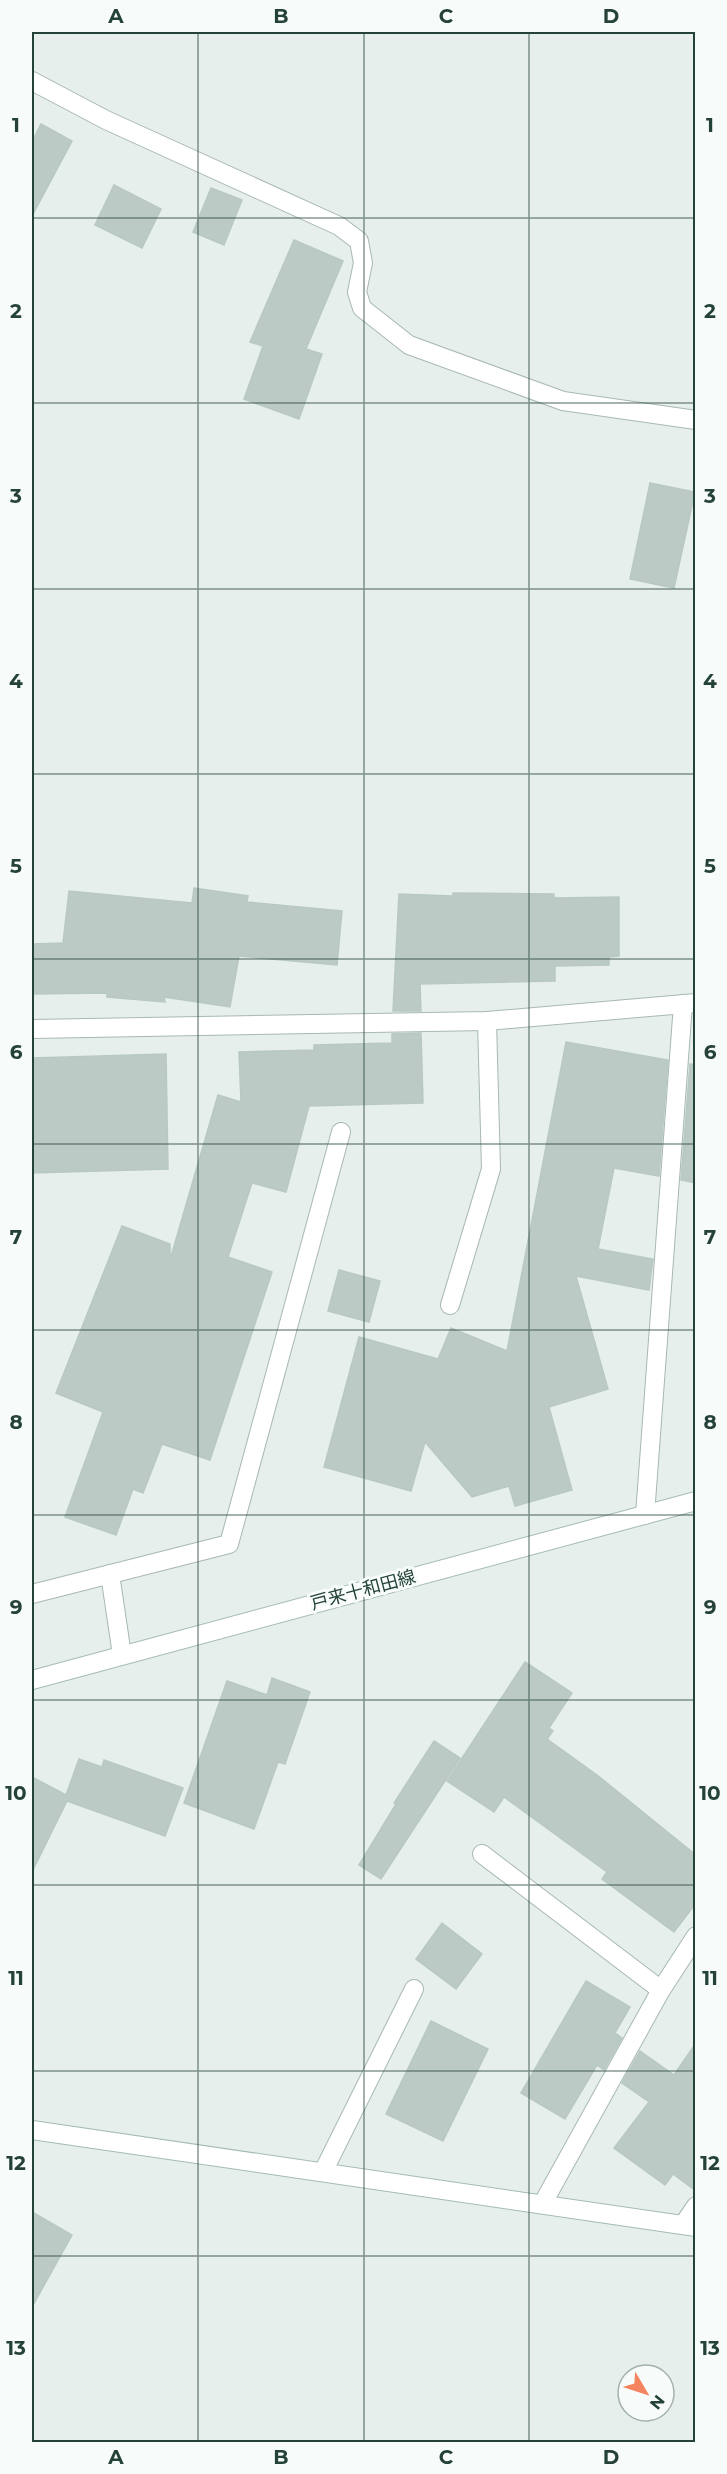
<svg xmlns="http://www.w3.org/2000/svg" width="727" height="2474" viewBox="0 0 727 2474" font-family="Montserrat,'Noto Sans JP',sans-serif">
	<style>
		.building { fill: #bbcac4; stroke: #b8c9c2; stroke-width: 1.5 }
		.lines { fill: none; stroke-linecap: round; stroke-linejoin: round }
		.lane-casing { stroke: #a8b8b2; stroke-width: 20 }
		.street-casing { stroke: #a8b8b2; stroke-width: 20 }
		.secondary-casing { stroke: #a4bbb3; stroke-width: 20 }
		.lane { stroke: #fff; stroke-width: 18 }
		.street { stroke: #fff; stroke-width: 18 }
		.secondary { stroke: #fff; stroke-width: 18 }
		.grid { fill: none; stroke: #24423a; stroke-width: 1.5; stroke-opacity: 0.55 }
		.labels { text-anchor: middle; stroke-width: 6; stroke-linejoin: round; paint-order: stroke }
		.street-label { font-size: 18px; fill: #24423a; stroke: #f7fbf9 }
		.neatline { fill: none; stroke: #24423a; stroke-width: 2 }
		.grid-label { font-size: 20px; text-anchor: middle; font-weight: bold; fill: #24423a }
	</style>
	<rect width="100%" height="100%" fill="#e6efeb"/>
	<!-- building -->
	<g class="building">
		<path d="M41,124L72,141L32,216V142Z"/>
		<path d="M114,185L161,209L142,248L95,225Z"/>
		<path d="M211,188L242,200L224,245L193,232Z"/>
		<path d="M294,240L343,261L306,349L322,354L299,419L244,399L263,346L250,342Z"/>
		<path d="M650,483L695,492L674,588L630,579Z"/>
		<path d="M194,888L248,896L247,902L342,911L337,965L239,956L230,1007L164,997L165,1002L107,997V993L32,994V944L63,943L69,891L192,903Z"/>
		<path d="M453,893L554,894V898L619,897V956L609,957V965L555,966V981L420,984L421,1011H393L399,894L453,896Z"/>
		<path d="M421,1033L423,1103L309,1106L286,1192L252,1183L228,1257L272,1272L210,1460L162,1444L143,1493L133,1489L116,1535L65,1517L103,1412L56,1393L122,1226L170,1244V1260L218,1095L241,1102L239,1052L314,1050V1045L392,1043V1034Z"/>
		<path d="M566,1042L668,1060L659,1176L614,1168L598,1249L653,1259L649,1290L576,1276L608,1389L549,1407L572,1490L515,1506L509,1486L472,1497L425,1442L411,1491L324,1467L359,1337L438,1359L451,1328L507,1351Z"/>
		<path d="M166,1054L168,1169L32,1173V1058Z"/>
		<path d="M690,1064L696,1065V1183L681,1180Z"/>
		<path d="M339,1270L380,1281L369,1322L328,1311Z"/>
		<path d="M525,1662L572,1693L549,1728L553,1731L547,1739L597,1775L696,1855V1903L674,1932L602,1879L607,1872L504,1797L494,1812L447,1781Z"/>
		<path d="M272,1678L310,1692L285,1764L278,1762L254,1829L184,1803L227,1681L267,1695Z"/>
		<path d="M434,1741L460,1758L381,1879L359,1865L396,1804L394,1803Z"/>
		<path d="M79,1759L102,1767L104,1760L183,1788L165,1836L67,1801L32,1872V1777L66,1795Z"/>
		<path d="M442,1923L482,1954L456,1989L416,1959Z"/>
		<path d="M586,1981L630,2007L615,2033L622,2038L604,2070L597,2065L565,2119L521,2093Z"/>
		<path d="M431,2021L488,2049L443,2141L386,2114Z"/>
		<path d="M696,2043V2191L673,2174L665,2185L614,2148L649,2102L622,2083L640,2051L674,2075Z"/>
		<path d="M32,2212L72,2235L32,2307Z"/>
	</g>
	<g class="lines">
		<defs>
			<g id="lane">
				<path d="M450,1305L491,1169L487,1021"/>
				<path d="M645,1515L683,1004"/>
				<path d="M110,1574L122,1655"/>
				<path d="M32,1594L229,1544L341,1132"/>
				<path d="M323,2172L414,1989"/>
				<path d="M683,2225L696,2206"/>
			</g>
			<g id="street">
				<path d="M32,81L106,120L339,226L359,241L363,263L357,292L362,308L409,345L563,401L696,420"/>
				<path d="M32,1029L487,1021L696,1003"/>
				<path d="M482,1854L661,1990"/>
				<path d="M543,2203L661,1990L696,1936"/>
			</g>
			<g id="secondary">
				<path d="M32,1680L696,1501"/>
				<path d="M32,2130L696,2227"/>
			</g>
		</defs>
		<!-- lane casing -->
		<use href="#lane" class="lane-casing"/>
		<!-- street casing -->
		<use href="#street" class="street-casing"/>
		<!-- secondary casing -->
		<use href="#secondary" class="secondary-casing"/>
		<!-- lane -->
		<use href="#lane" class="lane"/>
		<!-- street -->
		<use href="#street" class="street"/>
		<!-- secondary -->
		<use href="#secondary" class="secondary"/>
	</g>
	<!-- grid -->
	<path class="grid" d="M198,32V2442M364,32V2442M529,32V2442M32,218H696M32,403H696M32,589H696M32,774H696M32,959H696M32,1144H696M32,1330H696M32,1515H696M32,1700H696M32,1885H696M32,2071H696M32,2256H696"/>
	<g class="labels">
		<!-- street labels -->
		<g class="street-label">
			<text transform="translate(363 1590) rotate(-15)" y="6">戸来十和田線</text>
		</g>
	</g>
	<!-- border -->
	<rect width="727" height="2474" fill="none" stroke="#f7fbf9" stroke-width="66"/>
	<!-- north arrow -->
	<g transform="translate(646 2393) rotate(129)"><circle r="28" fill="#f7fbf9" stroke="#a3b1ad" stroke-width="1.5"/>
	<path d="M0-4.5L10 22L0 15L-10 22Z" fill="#f4845f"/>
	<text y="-9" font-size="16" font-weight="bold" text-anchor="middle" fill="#24423a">N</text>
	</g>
	<rect x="33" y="33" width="661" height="2408" class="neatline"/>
	<g class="grid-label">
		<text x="116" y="23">A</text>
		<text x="281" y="23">B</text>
		<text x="446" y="23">C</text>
		<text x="611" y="23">D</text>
		<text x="16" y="132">1</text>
		<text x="710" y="132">1</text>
		<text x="16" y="318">2</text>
		<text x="710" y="318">2</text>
		<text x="16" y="503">3</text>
		<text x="710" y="503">3</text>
		<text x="16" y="688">4</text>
		<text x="710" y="688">4</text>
		<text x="16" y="873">5</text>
		<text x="710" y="873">5</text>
		<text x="16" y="1059">6</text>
		<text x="710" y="1059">6</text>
		<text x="16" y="1244">7</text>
		<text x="710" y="1244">7</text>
		<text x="16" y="1429">8</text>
		<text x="710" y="1429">8</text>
		<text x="16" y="1614">9</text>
		<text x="710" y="1614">9</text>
		<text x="16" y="1800">10</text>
		<text x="710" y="1800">10</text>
		<text x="16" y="1985">11</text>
		<text x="710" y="1985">11</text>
		<text x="16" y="2170">12</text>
		<text x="710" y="2170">12</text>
		<text x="16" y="2355">13</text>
		<text x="710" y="2355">13</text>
		<text x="116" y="2464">A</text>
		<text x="281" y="2464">B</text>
		<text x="446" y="2464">C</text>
		<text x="611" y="2464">D</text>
	</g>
</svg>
